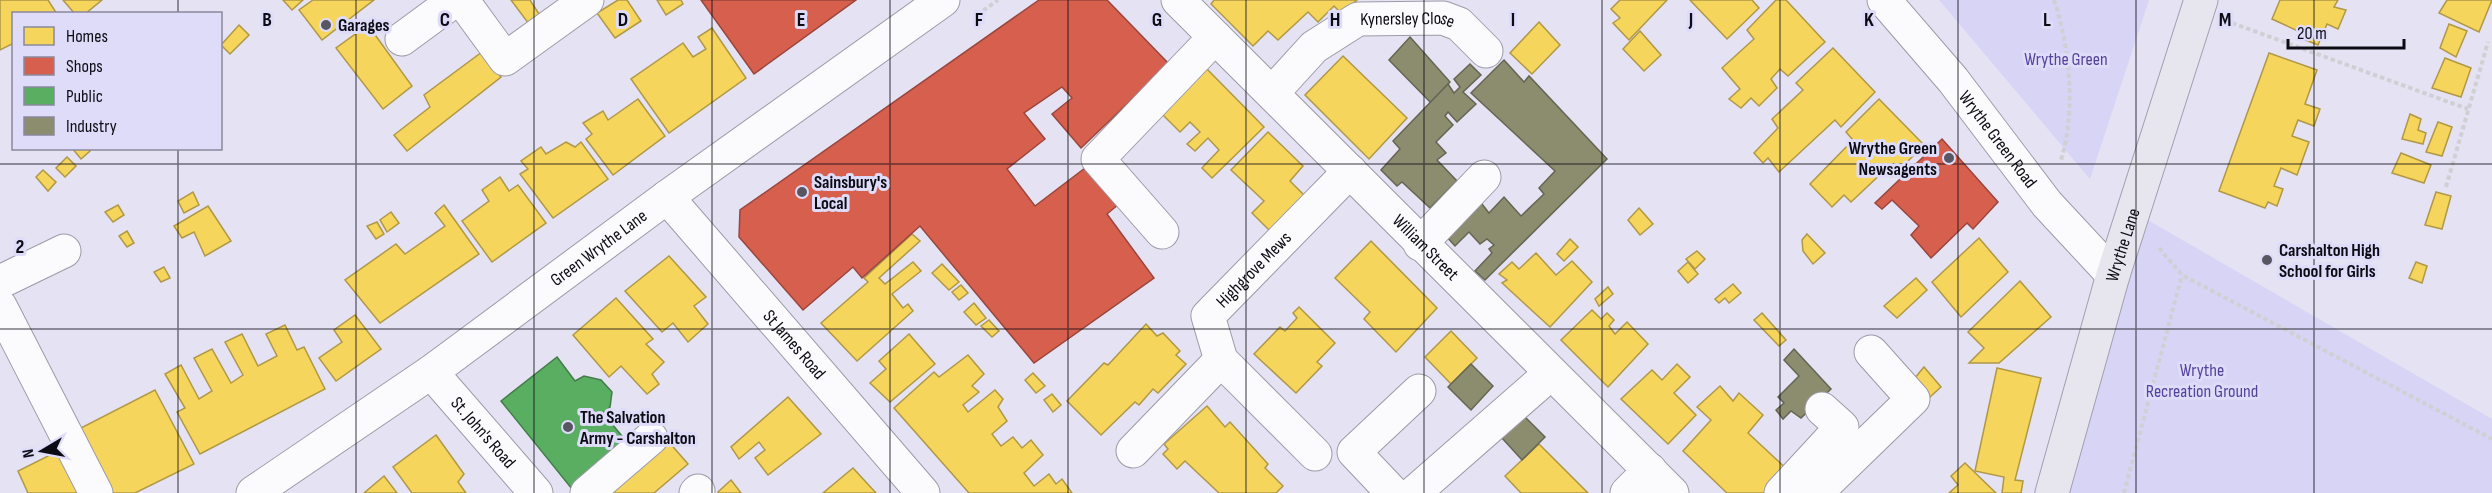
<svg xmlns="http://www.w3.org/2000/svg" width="2492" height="493" viewBox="0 0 2492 493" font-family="'Sofia Sans Condensed',sans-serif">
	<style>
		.green { fill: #d7d4f5 }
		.homes { fill: #f6d55c; stroke: #b09846; stroke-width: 1.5 }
		.shops { fill: #d6604d; stroke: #99463c; stroke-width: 1.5 }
		.public { fill: #5aae61; stroke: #437d4a; stroke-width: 1.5 }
		.industry { fill: #8c8c6e; stroke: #666553; stroke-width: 1.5 }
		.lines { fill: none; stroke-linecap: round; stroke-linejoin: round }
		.minor-casing { stroke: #9c9ba7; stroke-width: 35 }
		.major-casing { stroke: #a19fb1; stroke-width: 35 }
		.path { stroke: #d0d0d4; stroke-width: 4; stroke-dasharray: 4.5 3; stroke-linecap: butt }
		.minor { stroke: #fbfbfd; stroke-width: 33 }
		.major { stroke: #e7e6ee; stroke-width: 33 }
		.grid { fill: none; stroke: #0c0b14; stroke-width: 1.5; stroke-opacity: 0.55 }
		.poi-dot { fill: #585662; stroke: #dedcf9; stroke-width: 2 }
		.labels { text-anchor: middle; stroke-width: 6; stroke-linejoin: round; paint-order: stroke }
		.street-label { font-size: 18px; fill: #0c0b14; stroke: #dedcf9 }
		.poi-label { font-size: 18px; font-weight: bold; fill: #0c0b14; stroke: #dedcf9; text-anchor: start }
		.park-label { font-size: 18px; fill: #54429b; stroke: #dedcf9 }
		.grid-label { font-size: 20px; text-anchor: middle; font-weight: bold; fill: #0c0b14; stroke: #dedcf9; stroke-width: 6; stroke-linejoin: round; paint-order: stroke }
	</style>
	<rect width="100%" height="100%" fill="#e4e2f3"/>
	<!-- green -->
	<g class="green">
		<path d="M1939,0H2149L2090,179Z"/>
		<path d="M2146,219L2492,419V493H2052Z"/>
	</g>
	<!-- homes -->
	<g class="homes">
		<path d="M0,0H48L57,14H14V43L0,50Z"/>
		<path d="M63,0H102L85,14H75Z"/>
		<path d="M283,0H303L292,10Z"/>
		<path d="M313,0H374L322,40L299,10Z"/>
		<path d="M511,0H530L541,17L529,24Z"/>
		<path d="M618,0H627L641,21L615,38L597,13Z"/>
		<path d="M657,0H681L683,4L666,15Z"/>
		<path d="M1214,0H1357L1342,14L1334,6L1318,22L1308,12L1278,40L1268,31L1253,46L1211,4Z"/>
		<path d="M1620,0H1667L1629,40L1613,23L1620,18L1611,9Z"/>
		<path d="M1690,0H1752L1759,8L1727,39Z"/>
		<path d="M1776,0H1786L1825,42L1788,76L1780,69L1771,79L1777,88L1759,106L1751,98L1741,108L1729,99L1740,89L1722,68L1754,39L1747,30Z"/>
		<path d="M2280,0H2338L2334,7L2346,10L2338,29L2327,24L2318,45L2298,37L2300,32L2272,19Z"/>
		<path d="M2447,0H2492L2479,32L2439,13Z"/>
		<path d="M1539,22L1560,45L1532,74L1510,53Z"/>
		<path d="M2449,24L2467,31L2456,57L2440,48Z"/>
		<path d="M239,25L249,35L230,54L221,45Z"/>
		<path d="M368,25L412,86L383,109L336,48Z"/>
		<path d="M712,28L746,78L669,133L631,79L683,43L693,57L706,49L698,37Z"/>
		<path d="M1640,31L1661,55L1644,71L1623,49Z"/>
		<path d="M1833,48L1875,92L1841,127L1835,120L1779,172L1768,158L1763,163L1754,153L1778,128L1772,119L1803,90L1796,83Z"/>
		<path d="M482,52L501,77L407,151L394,135L430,107L424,95Z"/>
		<path d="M2269,53L2317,70L2305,104L2320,109L2314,126L2298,120L2292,136L2309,142L2297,175L2281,168L2274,186L2283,189L2277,206L2268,202L2265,208L2219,191Z"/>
		<path d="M1343,56L1407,118L1369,159L1305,95Z"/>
		<path d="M2445,58L2471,68L2461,97L2432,88Z"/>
		<path d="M1207,69L1264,127L1212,178L1202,168L1219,150L1208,138L1195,151L1187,144L1200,132L1190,122L1180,132L1162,114Z"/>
		<path d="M638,99L665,136L613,175L586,139L592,134L583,123L603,111L608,120Z"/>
		<path d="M1879,99L1924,145L1892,177L1884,171L1851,202L1844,195L1832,207L1810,184L1853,140L1846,132Z"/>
		<path d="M2410,114L2421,119L2418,130L2426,133L2423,144L2402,139Z"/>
		<path d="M2438,122L2452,127L2442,156L2426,152Z"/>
		<path d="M1268,132L1303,166L1290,181L1308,199L1274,235L1252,213L1264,201L1231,170Z"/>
		<path d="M566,142L575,147L581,142L608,179L553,218L520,174L528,169L521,161L541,147L546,154Z"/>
		<path d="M72,148H88L90,151L81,159Z"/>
		<path d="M2401,153L2431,165L2424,183L2392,173Z"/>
		<path d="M67,157L76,166L65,177L56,168Z"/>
		<path d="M43,170L56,182L48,191L36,177Z"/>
		<path d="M500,177L509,191L518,185L546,223L492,262L462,221L489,201L482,190Z"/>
		<path d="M193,192L199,205L184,213L178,201Z"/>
		<path d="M2436,192L2451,196L2442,229L2425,225Z"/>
		<path d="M118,205L124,215L113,222L105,212Z"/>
		<path d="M444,205L479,254L380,323L345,280L396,244L405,254L445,226L435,213Z"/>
		<path d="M208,206L231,241L205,256L194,232L182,238L174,226Z"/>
		<path d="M1639,208L1653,224L1640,235L1628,220Z"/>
		<path d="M391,212L399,223L387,232L380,220Z"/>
		<path d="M377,222L384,234L376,239L367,226Z"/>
		<path d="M127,231L134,243L127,247L119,236Z"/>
		<path d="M912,234L920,241L879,278L885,284L913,262L921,271L892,294L903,308L908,304L913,311L857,361L821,323L868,282L864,278Z"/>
		<path d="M1807,234L1825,253L1813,264L1803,251L1802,240Z"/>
		<path d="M1979,238L2008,272L1961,317L1932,282Z"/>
		<path d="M1570,239L1578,247L1564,261L1557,254Z"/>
		<path d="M1371,241L1437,308L1396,352L1364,319L1370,312L1335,278Z"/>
		<path d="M1697,251L1705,259L1695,269L1686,259Z"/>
		<path d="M1536,253L1556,275L1572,261L1592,282L1550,327L1502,283L1507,280L1499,274L1512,262L1519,269Z"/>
		<path d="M669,256L706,297L694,306L708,324L688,342L673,323L662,332L625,291Z"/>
		<path d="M1688,262L1698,274L1688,283L1678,271Z"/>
		<path d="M2416,262L2427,266L2422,283L2409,278Z"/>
		<path d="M942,264L959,282L949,290L932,273Z"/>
		<path d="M164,267L170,278L161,282L154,272Z"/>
		<path d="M1916,278L1927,290L1897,318L1884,306Z"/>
		<path d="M2020,281L2051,317L1999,363H1969L1984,348L1968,332Z"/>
		<path d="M1733,284L1741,293L1729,303L1725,298L1719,303L1715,299Z"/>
		<path d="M961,285L968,293L959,300L952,292Z"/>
		<path d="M1608,287L1613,294L1599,306L1595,299Z"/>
		<path d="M616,298L653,339L646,344L664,362L652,374L659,384L647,394L621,366L609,377L573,335Z"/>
		<path d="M974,303L986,318L976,325L964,312Z"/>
		<path d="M1299,307L1335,343L1317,362L1322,366L1296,393L1254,354L1280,327L1285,331L1297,318L1293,313Z"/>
		<path d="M1592,310L1601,319L1607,313L1614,320L1609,326L1615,334L1627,322L1648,344L1608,387L1561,340Z"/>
		<path d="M1762,313L1786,340L1779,346L1754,320Z"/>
		<path d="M355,315L381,349L336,381L319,358L342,342L334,330Z"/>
		<path d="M989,320L999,331L992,337L981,326Z"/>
		<path d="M1146,324L1157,336L1163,333L1180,351L1176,355L1186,364L1158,393L1153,389L1139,405L1135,402L1101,435L1067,401L1104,363L1108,365Z"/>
		<path d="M285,325L297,350L304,347L325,389L200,454L177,412L185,408L165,374L181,365L199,399L212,391L194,358L212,349L231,383L243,375L225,342L242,334L258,366L277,356L266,334Z"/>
		<path d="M1451,331L1477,358L1451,384L1425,357Z"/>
		<path d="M909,334L935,364L890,402L870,383L886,369L879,361Z"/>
		<path d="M968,355L984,374L972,386L979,392L963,405L968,412L995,390L1003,399L998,407L1007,421L992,434L1001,446L1013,437L1022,448L1031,440L1043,455L1024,473L1034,486L1049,474L1056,484L1062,479L1072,493H969L894,408L934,372L939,377Z"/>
		<path d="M1677,364L1690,377L1674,393L1696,415L1668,444L1621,399L1652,370L1662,380Z"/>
		<path d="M1924,367L1941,387L1930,397L1914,379Z"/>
		<path d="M1997,368L2041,378L2015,480L2023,481L2021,493H2002L2004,477L1975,471Z"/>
		<path d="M1033,373L1045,386L1036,393L1025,380Z"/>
		<path d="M1720,386L1733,401L1739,393L1763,415L1748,433L1791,473L1772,493H1727L1683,451L1711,420L1697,407Z"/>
		<path d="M155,390L194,464L135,493H109L75,431Z"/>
		<path d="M1052,394L1061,405L1053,412L1044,400Z"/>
		<path d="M788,397L821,434L768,475L755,458L765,450L759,442L739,459L731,447Z"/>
		<path d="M1207,406L1225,427L1230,422L1268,464L1265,468L1283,486L1276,493H1219L1185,461L1177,469L1163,454L1168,449L1164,444Z"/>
		<path d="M436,435L464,474L458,482L466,493H412L393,467Z"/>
		<path d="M668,441L688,464L654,493H608Z"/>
		<path d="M1539,444L1588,493H1521L1505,476Z"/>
		<path d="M66,447L89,493H28L18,471Z"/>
		<path d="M1965,463L1996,493H1949L1958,485L1951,476Z"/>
		<path d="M853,468L876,493H823Z"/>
		<path d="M384,476L397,493H364Z"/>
		<path d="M731,480L741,493H719L718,492Z"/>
	</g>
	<!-- shops -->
	<g class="shops">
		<path d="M701,0H856L754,74Z"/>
		<path d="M1039,0H1107L1169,64L1081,148L1052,114L1072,98L1062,87L1024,113L1045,139L1007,169L1035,206L1089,165L1119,204L1107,214L1154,278L1034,363L920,226L862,278L853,267L803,310L739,237L740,210Z"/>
		<path d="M1942,139L1998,202L1973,229L1967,223L1931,258L1911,235L1919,226L1892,200L1882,209L1875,203Z"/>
	</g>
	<!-- public -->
	<path class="public" d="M557,357L575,381L584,376L601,380L612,392L610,407L603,413L626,441L572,489L501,401Z"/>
	<!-- industry -->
	<g class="industry">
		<path d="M1410,37L1450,82L1431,103L1389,60Z"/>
		<path d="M1504,60L1524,82L1529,76L1607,159L1485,280L1475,271L1492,253L1489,249L1494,245L1487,239L1480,244L1469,232L1455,246L1445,235L1478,199L1489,213L1504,197L1521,216L1544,194L1539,188L1555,171L1471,93Z"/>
		<path d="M1470,64L1481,75L1463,92L1476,104L1457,122L1448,112L1445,116L1453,125L1436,142L1446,153L1437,160L1457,181L1430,208L1402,182L1397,186L1381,170L1400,149L1393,141L1448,84L1454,93L1460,87L1454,79Z"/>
		<path d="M1794,349L1831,389L1801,418L1791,411L1783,419L1776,410L1784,403L1778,397L1799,376L1784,360Z"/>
		<path d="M1471,364L1493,386L1471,410L1448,387Z"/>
		<path d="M1524,416L1545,437L1522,460L1502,438Z"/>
	</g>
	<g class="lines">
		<defs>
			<g id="minor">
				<path d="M462,0L505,59L587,0"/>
				<path id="s1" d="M1178,0L1672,493"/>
				<path id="s2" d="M1884,0L1953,80L2047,204L2113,275"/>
				<path d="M402,39L455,0"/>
				<path id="s3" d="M1272,93L1314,47L1358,19L1443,18L1459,24L1486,51"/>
				<path id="s4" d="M667,197L923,493"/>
				<path d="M1162,232L1098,159L1215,37"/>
				<path d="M1420,244L1484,177"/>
				<path d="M0,282L64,251"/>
				<path d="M0,306L96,493"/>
				<path id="s5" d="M431,372L536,493"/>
				<path d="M1133,451L1221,360"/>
				<path id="s6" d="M1315,454L1221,360L1208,316L1350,171"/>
				<path id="s7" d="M253,493L431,372L667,197L943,0"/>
				<path d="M587,493L651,438"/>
				<path d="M696,493L698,491"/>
				<path d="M1393,493L1354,452L1419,391"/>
				<path d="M1414,493L1551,373"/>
				<path d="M1627,493L1650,470"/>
				<path d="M1781,493L1842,427L1822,409"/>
				<path d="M1816,493L1913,399L1871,352"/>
			</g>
			<g id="major">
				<path id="s8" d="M2052,493L2113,275L2201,0"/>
			</g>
		</defs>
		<!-- minor casing -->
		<use href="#minor" class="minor-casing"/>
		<!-- major casing -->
		<use href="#major" class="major-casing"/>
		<!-- path -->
		<g class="path">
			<path d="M2054,0C2070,48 2076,111 2061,160"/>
			<path d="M977,15L998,0"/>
			<path d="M2232,23L2468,109"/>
			<path d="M2446,187L2488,42"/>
			<path d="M2159,248L2182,275L2492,439"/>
			<path d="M2124,493L2182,275"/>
		</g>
		<!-- minor -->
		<use href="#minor" class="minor"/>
		<!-- major -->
		<use href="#major" class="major"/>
	</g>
	<!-- grid -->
	<path class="grid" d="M178,0V14M356,0V493M534,0V493M712,0V493M890,0V493M1068,0V493M1246,0V493M1424,0V493M1602,0V493M1780,0V493M1958,0V493M2136,0V493M2314,0V493M178,148V493M0,164H2492M0,329H2492"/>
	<!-- markers -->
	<g class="poi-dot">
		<circle cx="326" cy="25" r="6"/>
		<circle cx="1949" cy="158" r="6"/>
		<circle cx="802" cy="192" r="6"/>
		<circle cx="2267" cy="260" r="6"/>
		<circle cx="568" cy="427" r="6"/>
	</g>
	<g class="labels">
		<!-- street labels -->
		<g class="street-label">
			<text dy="6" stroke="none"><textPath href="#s3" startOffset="164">Kynersley Close</textPath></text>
			<text dy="6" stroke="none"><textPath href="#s2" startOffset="180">Wrythe Green Road</textPath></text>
			<text dy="6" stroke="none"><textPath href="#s8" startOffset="258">Wrythe Lane</textPath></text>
			<text dy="6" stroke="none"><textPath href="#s1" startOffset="350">William Street</textPath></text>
			<text dy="6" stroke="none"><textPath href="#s7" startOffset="424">Green Wrythe Lane</textPath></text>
			<text dy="6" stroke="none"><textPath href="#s6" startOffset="244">Highgrove Mews</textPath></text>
			<text dy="6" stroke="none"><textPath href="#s4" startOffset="195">St James Road</textPath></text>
			<text dy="6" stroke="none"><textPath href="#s5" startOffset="80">St. John's Road</textPath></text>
		</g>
		<!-- poi labels -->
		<g class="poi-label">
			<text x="338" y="31">Garages</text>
			<text x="1937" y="154" text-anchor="end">Wrythe Green<tspan x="1937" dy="21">Newsagents</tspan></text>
			<text x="814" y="188">Sainsbury's<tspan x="814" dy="21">Local</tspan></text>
			<text x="2279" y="256">Carshalton High<tspan x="2279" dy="21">School for Girls</tspan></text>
			<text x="580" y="423">The Salvation<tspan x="580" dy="21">Army - Carshalton</tspan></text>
		</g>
		<!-- park labels -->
		<g class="park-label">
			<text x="2066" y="65">Wrythe Green</text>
			<text x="2202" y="376">Wrythe<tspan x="2202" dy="21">Recreation Ground</tspan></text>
		</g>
	</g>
	<g class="grid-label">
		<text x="267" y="26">B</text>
		<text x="445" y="26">C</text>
		<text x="623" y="26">D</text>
		<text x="801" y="26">E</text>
		<text x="979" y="26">F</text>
		<text x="1157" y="26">G</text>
		<text x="1335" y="26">H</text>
		<text x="1513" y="26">I</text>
		<text x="1691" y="26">J</text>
		<text x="1869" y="26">K</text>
		<text x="2047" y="26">L</text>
		<text x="2225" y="26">M</text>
		<text x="20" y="253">2</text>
	</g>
	<!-- legend -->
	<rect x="12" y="12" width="210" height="138" fill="#dedcf9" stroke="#8a889d" stroke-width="1.5"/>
	<rect x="24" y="27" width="30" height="18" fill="#f6d55c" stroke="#8a889d" stroke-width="1.5"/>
	<text x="66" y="42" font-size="18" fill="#0c0b14">Homes</text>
	<rect x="24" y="57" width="30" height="18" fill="#d6604d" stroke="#8a889d" stroke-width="1.5"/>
	<text x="66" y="72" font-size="18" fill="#0c0b14">Shops</text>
	<rect x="24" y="87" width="30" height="18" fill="#5aae61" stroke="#8a889d" stroke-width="1.5"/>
	<text x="66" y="102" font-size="18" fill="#0c0b14">Public</text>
	<rect x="24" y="117" width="30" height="18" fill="#8c8c6e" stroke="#8a889d" stroke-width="1.5"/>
	<text x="66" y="132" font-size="18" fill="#0c0b14">Industry</text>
	<!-- north arrow -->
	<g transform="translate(42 451) rotate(260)" stroke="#dedcf9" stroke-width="4.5" paint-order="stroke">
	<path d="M0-4.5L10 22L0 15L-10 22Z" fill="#0c0b14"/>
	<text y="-9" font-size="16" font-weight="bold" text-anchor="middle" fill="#0c0b14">N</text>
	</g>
	<!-- scale -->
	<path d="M2288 39v9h116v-9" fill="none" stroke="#0c0b14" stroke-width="3"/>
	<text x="2297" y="39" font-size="18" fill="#0c0b14" stroke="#dedcf9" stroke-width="4.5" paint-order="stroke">20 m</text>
</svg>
